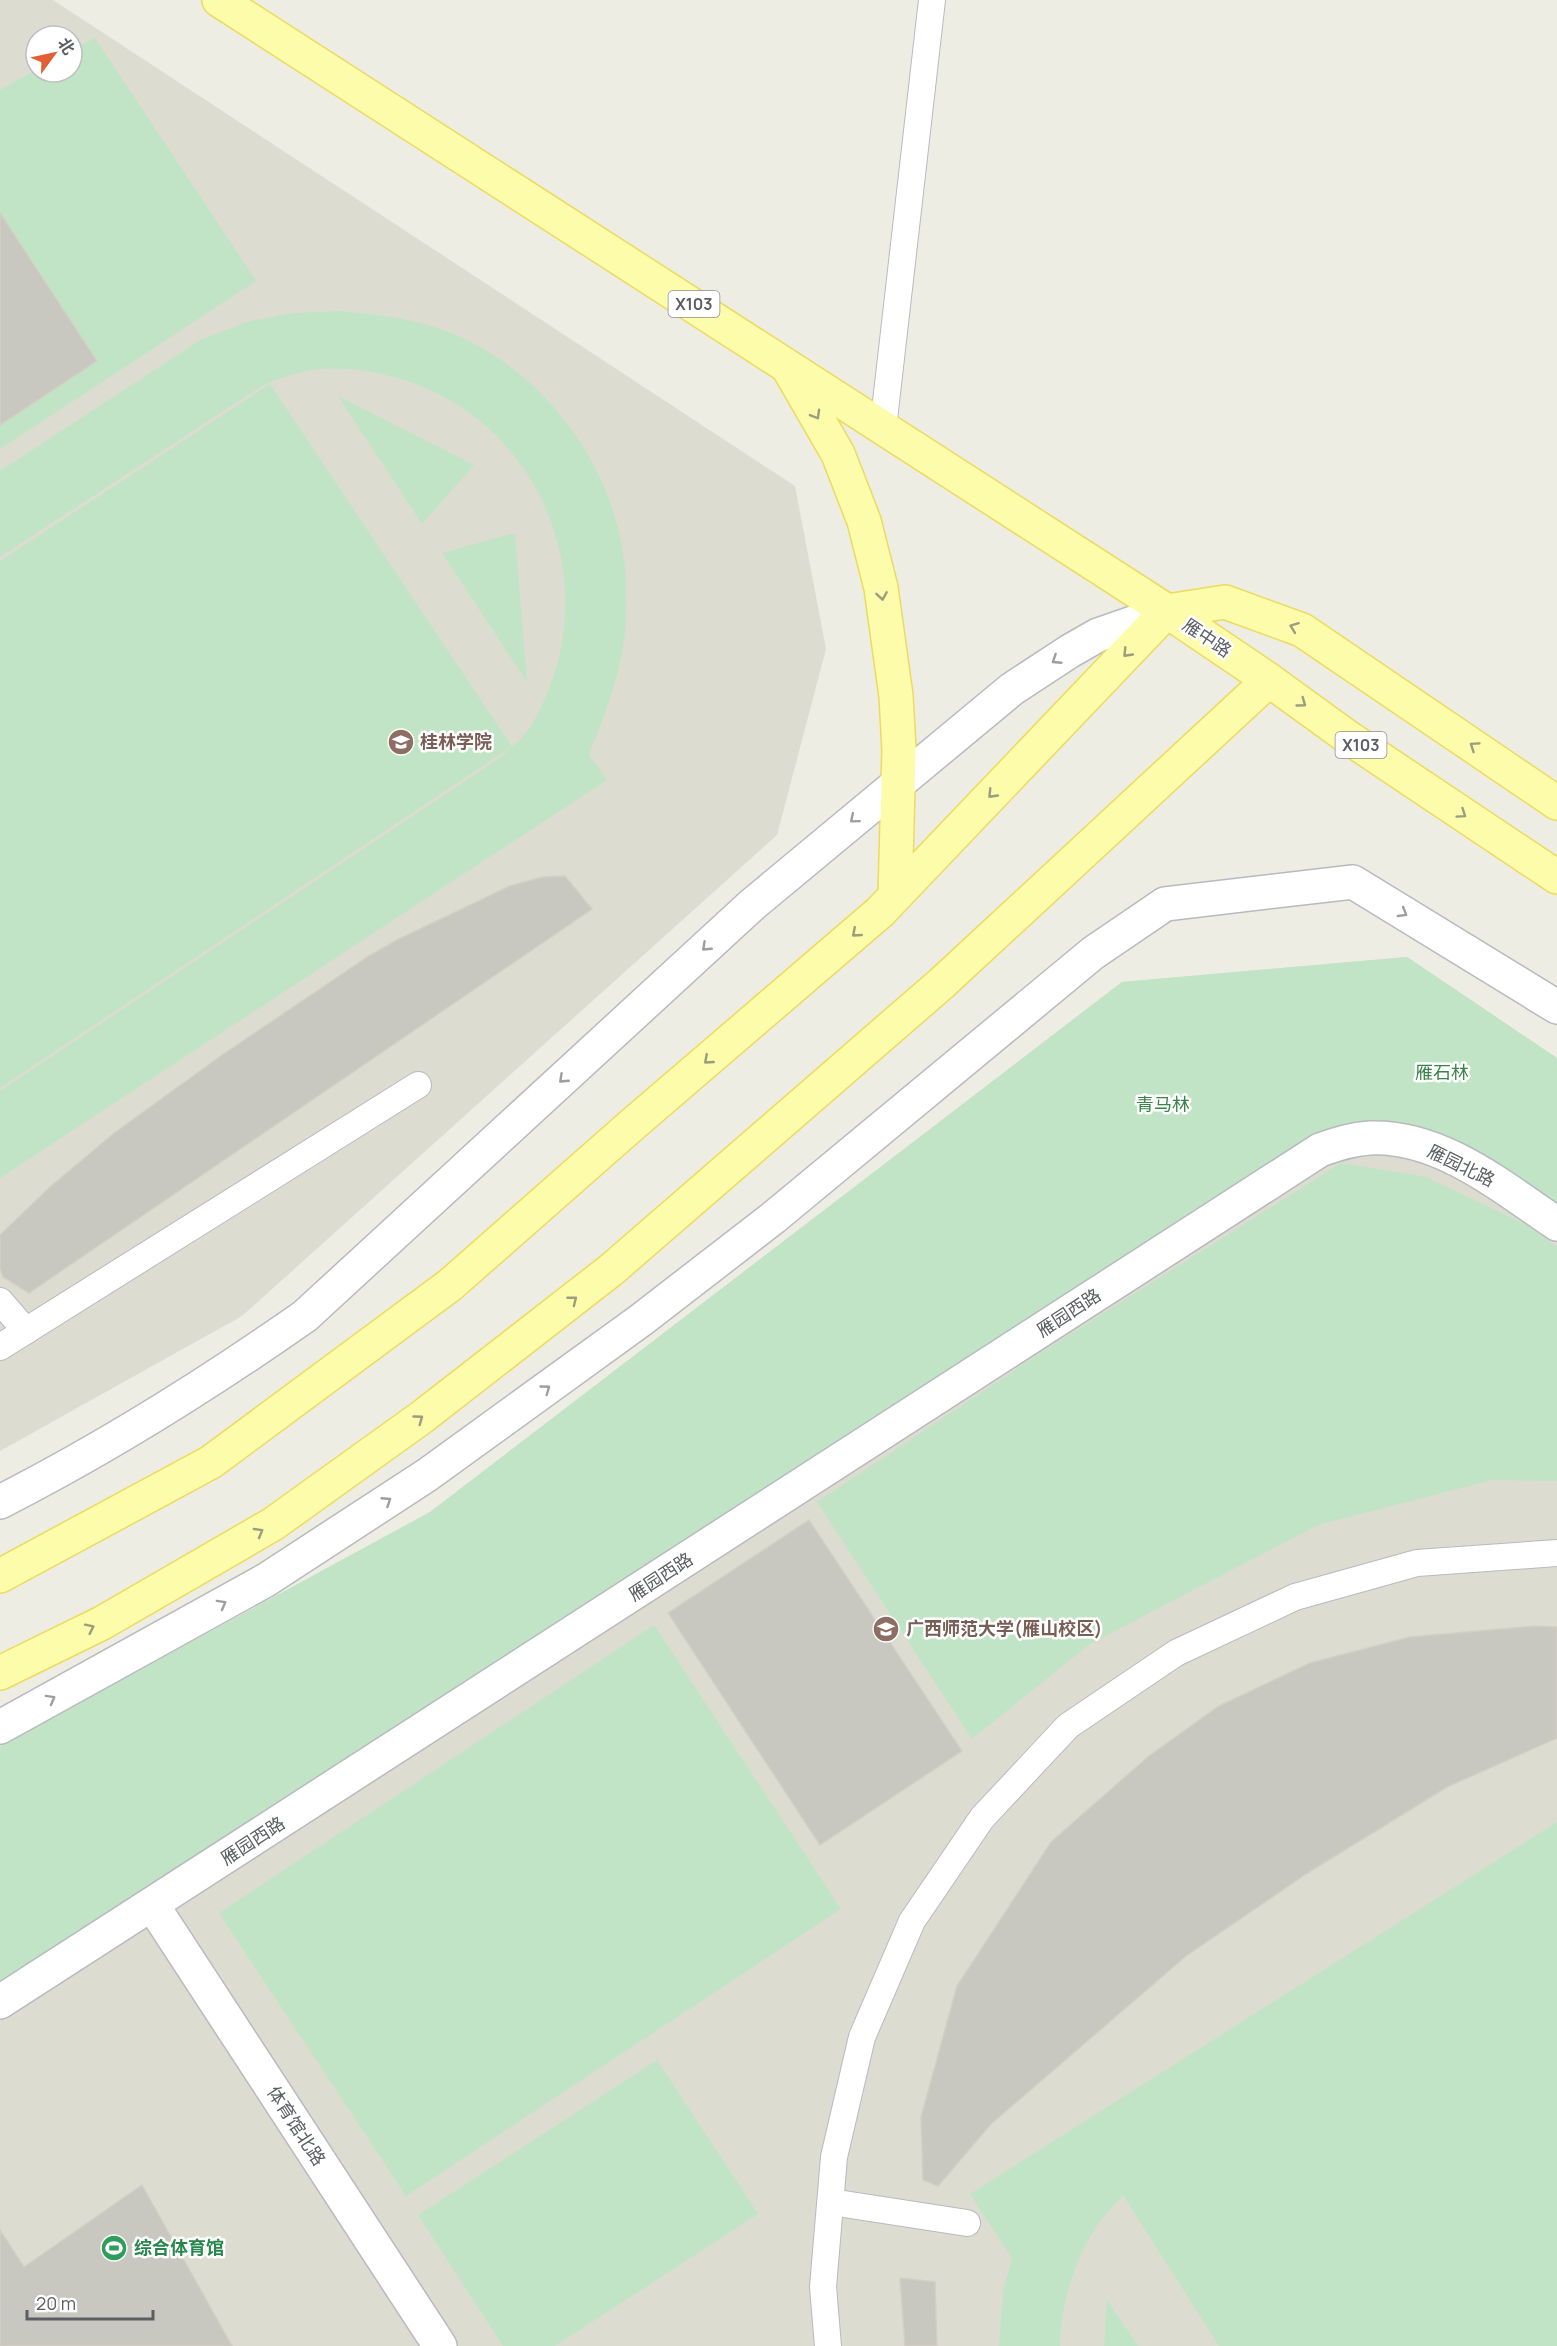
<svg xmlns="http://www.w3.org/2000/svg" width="1557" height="2346" viewBox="0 0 1557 2346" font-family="Manrope,'Noto Sans SC',sans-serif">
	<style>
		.education { fill: #dddcd1; fill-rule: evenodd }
		.green { fill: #c1e4c6 }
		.building { fill: #c8c7c0; stroke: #d2d0c2; stroke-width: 1.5 }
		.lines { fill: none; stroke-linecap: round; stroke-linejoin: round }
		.lane-casing { stroke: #b8babf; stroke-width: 28 }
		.street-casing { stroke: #b8babf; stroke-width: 36 }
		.primary-casing { stroke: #ecdb5e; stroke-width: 36 }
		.lane { stroke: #fff; stroke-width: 26 }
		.street { stroke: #fff; stroke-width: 33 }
		.primary { stroke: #fcfcaa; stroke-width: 33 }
		.oneway { stroke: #9b9d7f }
		.oneway2 { stroke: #9d9ea1 }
		.labels { text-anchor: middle; stroke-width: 5; stroke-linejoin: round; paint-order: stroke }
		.shield { fill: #fff; stroke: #8c8e92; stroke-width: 1.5 }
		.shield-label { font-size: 16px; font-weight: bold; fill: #5b5e63 }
		.street-label { font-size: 18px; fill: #5b5e63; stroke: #fff }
		.education-label { font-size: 18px; font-weight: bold; fill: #785e54; stroke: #fff; text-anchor: start }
		.park-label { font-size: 18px; fill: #398549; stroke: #fff }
		.leisure-label { font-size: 18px; font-weight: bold; fill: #27864d; stroke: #fff; text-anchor: start }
	</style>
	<rect width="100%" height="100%" fill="#eeede3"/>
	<!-- education -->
	<g class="education">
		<path d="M0,0H53L795,486L826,649L777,835L242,1316L0,1451ZM36,36H72V72H36Z"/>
		<path d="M1407,957L1557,1058V2346H0V1746L430,1512L1122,982Z"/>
	</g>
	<!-- green -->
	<g class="green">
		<path d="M95,38L256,281L0,449V90L36,70V72H72V50Z"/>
		<path d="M341,311C372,314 401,317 431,326C521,353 593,434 617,524C625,553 627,584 626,614C625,664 607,709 589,755L607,780L0,1178V1091L500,758L511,747L0,1088V561L270,384L512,747C533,731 544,702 553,677C596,551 523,410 393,377C343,364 306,365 260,387L0,557V471L202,339L250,321L295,313Z"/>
		<path d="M338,396L474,465L422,524Z"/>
		<path d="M515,533L527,682L442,553Z"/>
		<path d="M1407,957L1557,1058V1224L1486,1176L1344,1142L0,2002V1746L430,1512L1122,982Z"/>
		<path d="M1341,1163L1426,1177L1527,1225L1557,1247V1481L1492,1480L1318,1525L1090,1644L972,1739L817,1502L1042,1352Z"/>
		<path d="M654,1625L841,1909L406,2196L219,1913Z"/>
		<path d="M1557,1822V2346H1219L1123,2195C1114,2205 1103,2216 1096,2227C1074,2261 1060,2306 1060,2346H999L1003,2291L1012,2258L970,2194Z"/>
		<path d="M657,2060L758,2214L555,2346H503L418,2215Z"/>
		<path d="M1107,2300L1138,2346H1104Z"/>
	</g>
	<!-- building -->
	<g class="building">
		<path d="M0,213L97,361L0,425Z"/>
		<path d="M565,876L592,909L29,1293L3,1277L0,1268V1235L50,1187L113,1134L222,1055L369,956L397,940L510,886L543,877Z"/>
		<path d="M809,1520L962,1751L820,1845L668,1613Z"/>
		<path d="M1536,1626L1557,1627V1738L1447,1787L1306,1874L1186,1956L991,2124L938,2186L923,2180L921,2117L957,1986L1051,1842L1149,1756L1219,1706L1310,1663L1410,1637Z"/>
		<path d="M142,2185L232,2346H0V2230L24,2267Z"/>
		<path d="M900,2278L935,2282L937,2346H905Z"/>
	</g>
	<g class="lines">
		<defs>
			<g id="lane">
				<path d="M883,428L932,0"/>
				<path d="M0,1301L26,1331"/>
				<path d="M0,1347L418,1085"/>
				<path d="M831,2202L967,2223"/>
				<path d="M828,2346L823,2287L834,2157L862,2037L912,1921L982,1818L1068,1726L1176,1653L1295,1597L1417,1563L1557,1553"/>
			</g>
			<g id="street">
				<path d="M0,1502C106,1448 208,1384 305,1316L753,904L1012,689L1070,651L1098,635L1167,611"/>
				<path d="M0,1727L266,1580L427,1475L641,1320L773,1218L1093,953L1165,904L1353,882L1557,1007"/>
				<path d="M153,1906L440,2346"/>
				<path d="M0,2002L1320,1150C1337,1144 1352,1139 1370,1138C1440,1135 1502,1187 1557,1224"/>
			</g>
			<g id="primary">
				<path d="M219,0L1167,611L1269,680L1349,738L1557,877"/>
				<path d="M790,371L838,454L864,521L881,588L896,696L899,750L895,896"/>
				<path d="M1167,611L1225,602L1302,630L1557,803"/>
				<path d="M0,1576L211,1462L450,1285L633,1124L880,912L1167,611"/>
				<path d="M0,1673L102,1623L273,1524L422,1417L611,1270L942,983L1269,680"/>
			</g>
		</defs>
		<!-- lane casing -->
		<use href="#lane" class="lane-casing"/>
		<!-- street casing -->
		<use href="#street" class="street-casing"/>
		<!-- primary casing -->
		<use href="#primary" class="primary-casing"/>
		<!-- lane -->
		<use href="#lane" class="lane"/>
		<!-- street -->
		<use href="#street" class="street"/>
		<!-- primary -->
		<use href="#primary" class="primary"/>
	</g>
	<!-- one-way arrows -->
	<defs><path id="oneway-chevron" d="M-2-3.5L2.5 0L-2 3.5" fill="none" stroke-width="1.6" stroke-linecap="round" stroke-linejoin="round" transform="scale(1.5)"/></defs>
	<g class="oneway">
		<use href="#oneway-chevron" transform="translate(816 415) rotate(60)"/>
		<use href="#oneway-chevron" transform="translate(882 596) rotate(81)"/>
		<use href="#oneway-chevron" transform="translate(1294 627) rotate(-159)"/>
		<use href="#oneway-chevron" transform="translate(1127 653) rotate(134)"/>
		<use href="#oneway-chevron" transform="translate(1302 703) rotate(36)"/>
		<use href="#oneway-chevron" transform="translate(1474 746) rotate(-146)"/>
		<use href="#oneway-chevron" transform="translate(992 794) rotate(134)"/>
		<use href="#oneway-chevron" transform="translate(1462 814) rotate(34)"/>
		<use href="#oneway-chevron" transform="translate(856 933) rotate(139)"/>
		<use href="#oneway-chevron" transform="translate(708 1060) rotate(139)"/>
		<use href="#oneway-chevron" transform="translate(573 1300) rotate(-38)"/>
		<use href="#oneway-chevron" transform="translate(419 1419) rotate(-36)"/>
		<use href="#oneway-chevron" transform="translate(259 1532) rotate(-30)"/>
		<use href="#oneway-chevron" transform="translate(90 1628) rotate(-26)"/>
	</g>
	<g class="oneway2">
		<use href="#oneway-chevron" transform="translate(1056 660) rotate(147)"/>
		<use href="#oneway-chevron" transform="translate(854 819) rotate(140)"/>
		<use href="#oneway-chevron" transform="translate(1403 913) rotate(31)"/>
		<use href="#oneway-chevron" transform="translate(706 947) rotate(137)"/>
		<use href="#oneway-chevron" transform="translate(563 1079) rotate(137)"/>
		<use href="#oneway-chevron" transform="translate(546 1389) rotate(-36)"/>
		<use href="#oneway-chevron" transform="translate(387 1501) rotate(-33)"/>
		<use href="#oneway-chevron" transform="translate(222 1604) rotate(-29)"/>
		<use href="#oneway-chevron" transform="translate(51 1699) rotate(-29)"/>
	</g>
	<!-- icons -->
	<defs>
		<symbol id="university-disc" viewBox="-11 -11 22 22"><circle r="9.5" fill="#8d6e63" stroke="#fff"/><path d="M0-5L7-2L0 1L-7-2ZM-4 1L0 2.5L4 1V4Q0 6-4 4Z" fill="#fff"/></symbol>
		<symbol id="stadium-disc" viewBox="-11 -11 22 22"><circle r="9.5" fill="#2e9e5b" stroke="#fff"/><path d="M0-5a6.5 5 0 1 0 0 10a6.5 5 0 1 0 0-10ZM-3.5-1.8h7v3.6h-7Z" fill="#fff"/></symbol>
	</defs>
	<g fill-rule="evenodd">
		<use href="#university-disc" x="386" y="727" width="30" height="30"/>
		<use href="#university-disc" x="871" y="1614" width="30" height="30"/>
		<use href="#stadium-disc" x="99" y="2233" width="30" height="30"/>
	</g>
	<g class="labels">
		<!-- shield labels -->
		<g class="shield">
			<rect x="668.5" y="291" width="51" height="26" rx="4.5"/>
			<rect x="1335.5" y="732" width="51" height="26" rx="4.5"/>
		</g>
		<g class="shield-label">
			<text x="694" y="310">X103</text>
			<text x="1361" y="751">X103</text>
		</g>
		<!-- street labels -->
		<g class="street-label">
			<text transform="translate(1207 638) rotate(34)" y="6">雁中路</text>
			<text transform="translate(1461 1166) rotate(26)" y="6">雁园北路</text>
			<text transform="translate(1069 1313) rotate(-33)" y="6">雁园西路</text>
			<text transform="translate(661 1577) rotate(-33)" y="6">雁园西路</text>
			<text transform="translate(253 1841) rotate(-33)" y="6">雁园西路</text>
			<text transform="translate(296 2126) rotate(57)" y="6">体育馆北路</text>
		</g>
		<!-- education labels -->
		<g class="education-label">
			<text x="420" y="748">桂林学院</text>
			<text x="906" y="1635">广西师范大学(雁山校区)</text>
		</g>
		<!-- park labels -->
		<g class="park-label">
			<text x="1442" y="1079">雁石林</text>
			<text x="1163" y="1111">青马林</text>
		</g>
		<!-- leisure labels -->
		<g class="leisure-label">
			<text x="134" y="2254">综合体育馆</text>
		</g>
	</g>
	<!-- north arrow -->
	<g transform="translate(54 54) rotate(57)"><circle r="28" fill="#ffffff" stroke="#bdbfc1" stroke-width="1.5"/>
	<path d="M0-4.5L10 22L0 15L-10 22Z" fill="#e25e35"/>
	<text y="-9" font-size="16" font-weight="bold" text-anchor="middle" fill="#5b5e63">北</text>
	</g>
	<!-- scale -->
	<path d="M27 2310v9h126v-9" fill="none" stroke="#5b5e63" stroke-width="3"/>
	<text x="36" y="2310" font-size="18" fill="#5b5e63" stroke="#ffffff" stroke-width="4.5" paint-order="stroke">20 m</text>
</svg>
